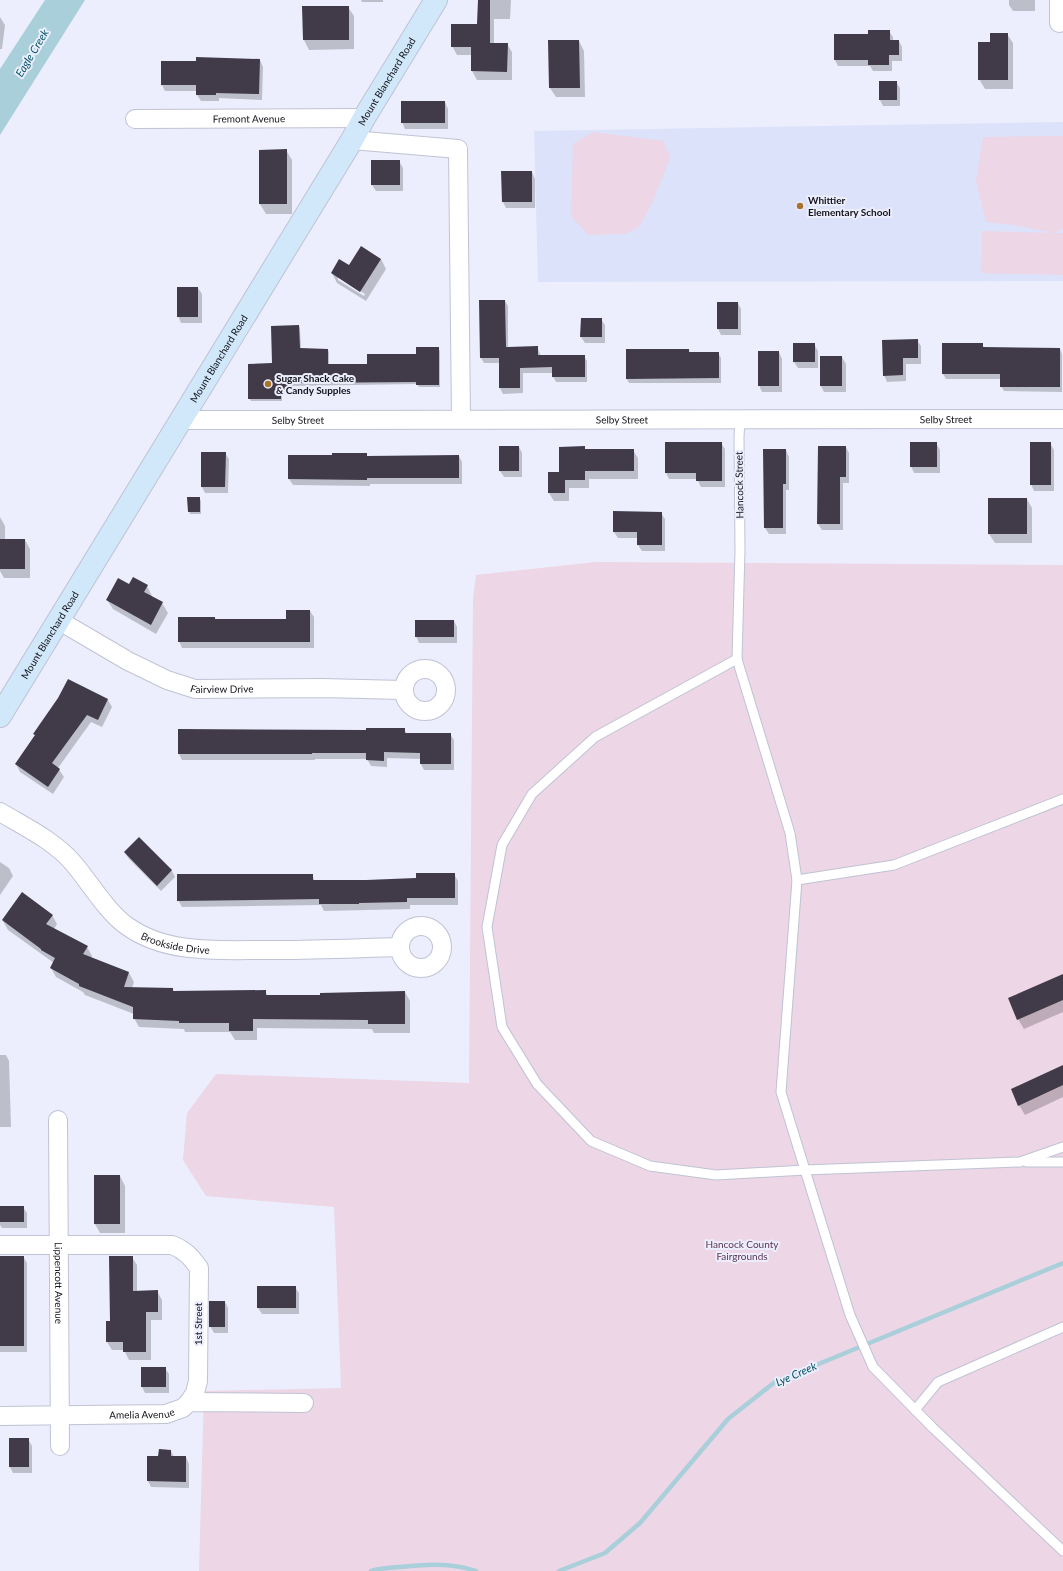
<svg xmlns="http://www.w3.org/2000/svg" width="1063" height="1571" viewBox="0 0 1063 1571" font-family="Lato,sans-serif">
	<style>
		.built { fill: #dde2fb }
		.green { fill: #edd6e5 }
		.water { fill: #a9cfda }
		.shadow { fill: #0003; fill-rule: evenodd }
		.lines { fill: none; stroke-linecap: round; stroke-linejoin: round }
		.stream { stroke: #a9cfda; stroke-width: 4.5 }
		.building { fill: #413a48 }
		.lane-casing { stroke: #bfc3d4; stroke-width: 11 }
		.street-casing { stroke: #bfc3d4; stroke-width: 20 }
		.secondary-casing { stroke: #bfc3d4; stroke-width: 24 }
		.lane { stroke: #fff; stroke-width: 9 }
		.street { stroke: #fff; stroke-width: 18 }
		.secondary { stroke: #d1e7fa; stroke-width: 22 }
		.poi-dot { fill: #a9722e; stroke: #eceefd; stroke-width: 1.5 }
		.labels { text-anchor: middle; stroke-width: 4; stroke-linejoin: round; paint-order: stroke }
		.street-label { font-size: 10px; fill: #13141a; stroke: #eceefd }
		.poi-label { font-size: 10px; font-weight: bold; fill: #13141a; stroke: #eceefd; text-anchor: start }
		.park-label { font-size: 10px; fill: #5e3553; stroke: #eceefd }
		.water-label { font-size: 11px; font-style: italic; fill: #045565; stroke: #eceefd }
	</style>
	<rect width="100%" height="100%" fill="#eceefd"/>
	<!-- built -->
	<path class="built" d="M1063,122V281L538,282L534,131Z"/>
	<!-- green -->
	<g class="green">
		<path d="M593,132L664,141L670,158L652,203L640,226L626,234L588,235L571,216L573,144Z"/>
		<path d="M1063,136V228L1055,233H1063V275L981,273L982,231L1054,233L1013,225L986,222L976,181L983,137Z"/>
		<path d="M596,562L1063,565V1571H199L204,1391L341,1388L334,1207L206,1196L183,1160L187,1113L216,1074L469,1083L473,598L476,575Z"/>
	</g>
	<!-- water -->
	<path class="water" d="M45,0H85L0,135V69Z"/>
	<!-- shadow -->
	<g class="shadow">
		<path d="M361,0H383V2H362Z"/>
		<path d="M479,0H511L510,19H494V44H507L512,52V80H477L472,71V55H457L452,46L478,25Z"/>
		<path d="M1009,0H1035V11H1013L1009,5Z"/>
		<path d="M303,7H348L354,16V49L309,50L304,40Z"/>
		<path d="M0,17L5,25L2,49H0Z"/>
		<path d="M889,31L893,37V41H899L902,47V61H892V71H873L870,66H838L835,60L869,35Z"/>
		<path d="M1007,34L1013,43V89H985L979,79Z"/>
		<path d="M579,41L584,51L585,97H556L550,88Z"/>
		<path d="M260,60L263,67L262,100L219,98V101H201L197,95V91H165L162,85V62Z"/>
		<path d="M896,82L900,88V106H883L880,100Z"/>
		<path d="M445,102L448,109V129H405L402,122Z"/>
		<path d="M260,150H286L292,160V214H266L260,204Z"/>
		<path d="M399,161L403,168V191H376L372,185Z"/>
		<path d="M532,172L535,179V208H506L503,202Z"/>
		<path d="M381,259L386,269L366,301L337,283L332,273ZM338,277L365,294L364,296L338,280Z"/>
		<path d="M198,288L202,294V323H181L178,316Z"/>
		<path d="M505,301L508,306V348L537,347L541,356H584L587,361V382H556L553,376V373H523V393L503,394L500,388V363H484L481,358Z"/>
		<path d="M738,303L741,309V335H721L718,329Z"/>
		<path d="M601,319L605,325V343H585L581,337Z"/>
		<path d="M299,326L300,329L301,349L328,350L329,352V365H368L417,355L438,348L440,351V387H419L417,384L289,386V392H282V401H251L249,398Z"/>
		<path d="M917,340L921,346V364H906V381L887,382L884,375Z"/>
		<path d="M814,344L818,351V368H798L794,362Z"/>
		<path d="M982,344L984,348L1060,349L1062,354V392L1004,391L1001,386V379H946L943,374Z"/>
		<path d="M689,350L690,353H718L721,358V383H629L627,379Z"/>
		<path d="M779,352L782,359V392H762L759,385Z"/>
		<path d="M821,357H842L846,364V392H824L821,386Z"/>
		<path d="M721,443L725,449V487H701L697,479H669L666,473Z"/>
		<path d="M936,443L940,450V473H914L911,466Z"/>
		<path d="M1050,443L1054,450V491H1034L1031,484Z"/>
		<path d="M519,447L522,453V477H504L500,471Z"/>
		<path d="M584,447L586,450H633L638,458V479H589V488H569V501H554L549,493V473H560Z"/>
		<path d="M846,447L849,453V483H843V530H822L818,524Z"/>
		<path d="M786,450L789,457V490H786V534H769L765,528Z"/>
		<path d="M225,453L229,459L228,493H205L202,487Z"/>
		<path d="M366,454L368,457L459,456L462,462V484H370V486L293,485L289,479L333,456Z"/>
		<path d="M199,498L201,501V514H190L189,511Z"/>
		<path d="M1027,499L1032,508V543H995L989,534Z"/>
		<path d="M661,513L665,519V551H642L638,545V538H618L614,532Z"/>
		<path d="M0,517L5,526V540H25L30,549V578H4L0,571Z"/>
		<path d="M130,586H147L152,596V597L162,603L168,613L156,634L113,609L107,600Z"/>
		<path d="M310,611L314,617V648H182L179,641L215,618L216,620H287Z"/>
		<path d="M454,621L457,627V643H419L416,636Z"/>
		<path d="M68,681L108,700L112,707L102,727L91,722L58,768L64,777L53,794L20,772L16,764L59,699Z"/>
		<path d="M404,729L407,734H450L454,740V770H424L421,764V759L387,758V767L371,766L367,759H315V760H182L179,754L367,731Z"/>
		<path d="M139,838L172,871L175,877L161,891L129,859L125,853Z"/>
		<path d="M0,862L9,868L13,876L0,895Z"/>
		<path d="M454,874L458,881V905H410V909L324,911L321,905L182,907L178,900L312,875L315,881H366L417,879Z"/>
		<path d="M52,915L57,924L54,929L87,947L92,956L91,958L129,973L134,982L132,988L173,989L174,992L265,991L268,996H321L405,992L410,1001V1033H374L372,1029L257,1028V1040H235L230,1032H185L184,1029L139,1027L134,1018V1014L85,995L83,992L56,977L51,968L54,963L8,930L3,921Z"/>
		<path d="M1063,975V1012L1024,1029L1018,1019Z"/>
		<path d="M0,1055H6L9,1061L11,1127H0Z"/>
		<path d="M1063,1066V1097L1025,1115L1019,1105Z"/>
		<path d="M120,1176L125,1186V1233H100L95,1224Z"/>
		<path d="M0,1207H23L27,1213V1228H2L0,1225Z"/>
		<path d="M0,1256H23L27,1263V1352H0Z"/>
		<path d="M132,1257L137,1265V1292L157,1291L162,1300V1320H151V1360H129L124,1350H112L107,1342L111,1322Z"/>
		<path d="M295,1287L299,1293V1314H262L258,1308Z"/>
		<path d="M225,1302L228,1308V1333H214L210,1326Z"/>
		<path d="M165,1368L169,1374V1393H145L142,1387Z"/>
		<path d="M10,1439H28L32,1446V1473H13L10,1467Z"/>
		<path d="M171,1451L174,1457H186L189,1464V1488L151,1487L148,1481L159,1457Z"/>
	</g>
	<g class="lines">
		<!-- stream -->
		<g class="stream">
			<path d="M371,1571L379,1569C411,1566 445,1560 476,1571"/>
			<path d="M559,1571L605,1553L640,1523L728,1419L775,1382L1063,1263"/>
		</g>
	</g>
	<!-- building -->
	<g class="building">
		<path d="M478,0H490V43H508L507,72L471,71V47H451V24H477Z"/>
		<path d="M302,6H349V40H303Z"/>
		<path d="M868,30H890V40H899V55H889V65H868V60H834V34H868Z"/>
		<path d="M990,33H1008V80H978V42H990Z"/>
		<path d="M548,40H579L580,88H549Z"/>
		<path d="M196,57L260,59L259,94L216,93V95H196V85H161V61H196Z"/>
		<rect x="879" y="81" width="18" height="19"/>
		<rect x="401" y="101" width="44" height="22"/>
		<path d="M287,149V204H259V150Z"/>
		<rect x="371" y="160" width="29" height="25"/>
		<path d="M501,171H532V202H502Z"/>
		<path d="M361,246L381,259L360,292L331,273L339,259L349,265Z"/>
		<rect x="177" y="287" width="21" height="30"/>
		<path d="M479,300H505L506,347L538,346V355H585V377H552V367L520,368V388H499V358H480Z"/>
		<rect x="717" y="302" width="21" height="27"/>
		<path d="M581,318H602V337H580Z"/>
		<path d="M299,325L300,348L328,349V364H367V354H416V347H439V385H416V382L288,383V390H281V399H248V364L272,363L271,326Z"/>
		<path d="M918,339V358H903V375L883,376L882,340Z"/>
		<rect x="793" y="343" width="22" height="19"/>
		<path d="M942,343H983V347L1060,348V387H1000V374H942Z"/>
		<path d="M626,349H689V352H719V378L626,379Z"/>
		<rect x="758" y="351" width="21" height="35"/>
		<rect x="820" y="356" width="22" height="30"/>
		<path d="M665,442H722V481H696V473H665Z"/>
		<rect x="910" y="442" width="27" height="25"/>
		<rect x="1030" y="442" width="21" height="43"/>
		<rect x="499" y="446" width="20" height="25"/>
		<path d="M585,446V449H634V471H585V480H565V493H548V472H559V447Z"/>
		<path d="M818,446H846V477H840V524H817Z"/>
		<path d="M763,449H786V484H783V528H764Z"/>
		<path d="M201,452H226L225,487H201Z"/>
		<path d="M332,453H367V456L459,455V478H367V480L288,479V455H332Z"/>
		<path d="M187,497H200V512H188Z"/>
		<rect x="988" y="498" width="39" height="36"/>
		<path d="M613,511L662,512V545H637V532H613Z"/>
		<rect x="0" y="539" width="25" height="30"/>
		<path d="M133,577L148,585L144,592L163,602L151,625L106,600L118,578L129,584Z"/>
		<path d="M286,610H310V642H178V617H215V619H286Z"/>
		<rect x="415" y="620" width="39" height="17"/>
		<path d="M68,679L108,699L98,720L87,715L52,763L60,769L48,787L15,764L35,735L33,734L58,698Z"/>
		<path d="M366,728H405V733H451V764H420V753L384,752V761L366,760V753H312V754H178V729L366,730Z"/>
		<path d="M139,837L172,870L157,886L124,852Z"/>
		<path d="M416,873H455V898H407V902L359,903V904H319V899L177,901V874H313V880H366L416,878Z"/>
		<path d="M22,892L53,915L46,924L88,946L83,954L129,972L124,987L173,988V991L266,990V995H320V993L405,991V1024H368V1020L253,1019V1031H229V1023H179V1021L133,1019V1007L79,986V984L50,968L55,958L41,950V949L2,920Z"/>
		<path d="M1063,974V1000L1017,1020L1008,998Z"/>
		<path d="M1063,1065V1085L1018,1106L1011,1089Z"/>
		<rect x="94" y="1175" width="26" height="49"/>
		<rect x="0" y="1206" width="24" height="16"/>
		<rect x="0" y="1256" width="24" height="90"/>
		<path d="M109,1256H133V1291L158,1290V1312H146V1352H123V1342H106V1321H110Z"/>
		<rect x="257" y="1286" width="39" height="22"/>
		<rect x="209" y="1301" width="16" height="26"/>
		<rect x="141" y="1367" width="25" height="20"/>
		<rect x="9" y="1438" width="20" height="29"/>
		<path d="M159,1449L171,1450V1456H186V1482L147,1481V1456H158Z"/>
	</g>
	<g class="lines">
		<defs>
			<g id="lane">
				<path d="M740,420L739,437L740,550L737,659L790,833L797,880"/>
				<path d="M737,659L595,737L532,794L502,845L487,927L502,1027L537,1084L591,1141L650,1166L716,1175L805,1170L781,1092L797,880L894,865L1063,799"/>
				<path d="M1063,1147L1020,1162L805,1170L850,1315L873,1367L933,1428L1063,1551"/>
				<path d="M1027,1162H1063"/>
				<path d="M915,1410L938,1382L1063,1327"/>
			</g>
			<g id="street">
				<path d="M1059,23V0"/>
				<path id="s1" d="M135,119L364,118"/>
				<path d="M352,140L458,149L461,419"/>
				<path id="s2" d="M181,420L1063,419"/>
				<path id="s3" d="M58,620L128,661L167,680L195,689L322,688L403,690"/>
				<circle cx="425" cy="690" r="21"/>
				<path id="s4" d="M0,812C25,827 55,841 74,864C90,883 107,912 127,926C170,957 229,949 279,950C320,950 360,948 400,947"/>
				<circle cx="421" cy="947" r="21"/>
				<path id="s5" d="M58,1120L60,1446"/>
				<path d="M0,1245H172C185,1250 191,1257 199,1268L198,1381L195,1393L189,1402"/>
				<path id="s6" d="M0,1416L166,1414L183,1408L189,1402L304,1403"/>
			</g>
			<g id="secondary">
				<path id="s7" d="M0,716L352,140L364,118L436,0"/>
			</g>
		</defs>
		<!-- lane casing -->
		<use href="#lane" class="lane-casing"/>
		<!-- street casing -->
		<use href="#street" class="street-casing"/>
		<!-- secondary casing -->
		<use href="#secondary" class="secondary-casing"/>
		<!-- lane -->
		<use href="#lane" class="lane"/>
		<!-- street -->
		<use href="#street" class="street"/>
		<!-- secondary -->
		<use href="#secondary" class="secondary"/>
	</g>
	<!-- markers -->
	<g class="poi-dot">
		<circle cx="800" cy="206" r="4"/>
		<circle cx="268" cy="384" r="4"/>
	</g>
	<g class="labels">
		<!-- street labels -->
		<g class="street-label">
			<text dy="4" stroke="none"><textPath href="#s7" startOffset="743">Mount Blanchard Road</textPath></text>
			<text dy="4" stroke="none"><textPath href="#s1" startOffset="114">Fremont Avenue</textPath></text>
			<text dy="4" stroke="none"><textPath href="#s7" startOffset="419">Mount Blanchard Road</textPath></text>
			<text dy="4" stroke="none"><textPath href="#s2" startOffset="765">Selby Street</textPath></text>
			<text dy="4" stroke="none"><textPath href="#s2" startOffset="117">Selby Street</textPath></text>
			<text dy="4" stroke="none"><textPath href="#s2" startOffset="441">Selby Street</textPath></text>
			<text transform="translate(739 485) rotate(-91)" y="4">Hancock Street</text>
			<text dy="4" stroke="none"><textPath href="#s7" startOffset="95">Mount Blanchard Road</textPath></text>
			<text dy="4" stroke="none"><textPath href="#s3" startOffset="181">Fairview Drive</textPath></text>
			<text dy="4" stroke="none"><textPath href="#s4" startOffset="225">Brookside Drive</textPath></text>
			<text dy="4" stroke="none"><textPath href="#s5" startOffset="163">Lippencott Avenue</textPath></text>
			<text transform="translate(198 1324) rotate(-90)" y="4">1st Street</text>
			<text dy="4" stroke="none"><textPath href="#s6" startOffset="142">Amelia Avenue</textPath></text>
		</g>
		<!-- poi labels -->
		<g class="poi-label">
			<text x="808" y="204">Whittier<tspan x="808" dy="12">Elementary School</tspan></text>
			<text x="276" y="382">Sugar Shack Cake<tspan x="276" dy="12">&amp; Candy Supples</tspan></text>
		</g>
		<!-- park labels -->
		<g class="park-label">
			<text x="742" y="1248">Hancock County<tspan x="742" dy="12">Fairgrounds</tspan></text>
		</g>
		<!-- water labels -->
		<g class="water-label">
			<text transform="translate(32 53) rotate(-59)" y="4">Eagle Creek</text>
			<text transform="translate(796 1374) rotate(-24)" y="4">Lye Creek</text>
		</g>
	</g>
</svg>
